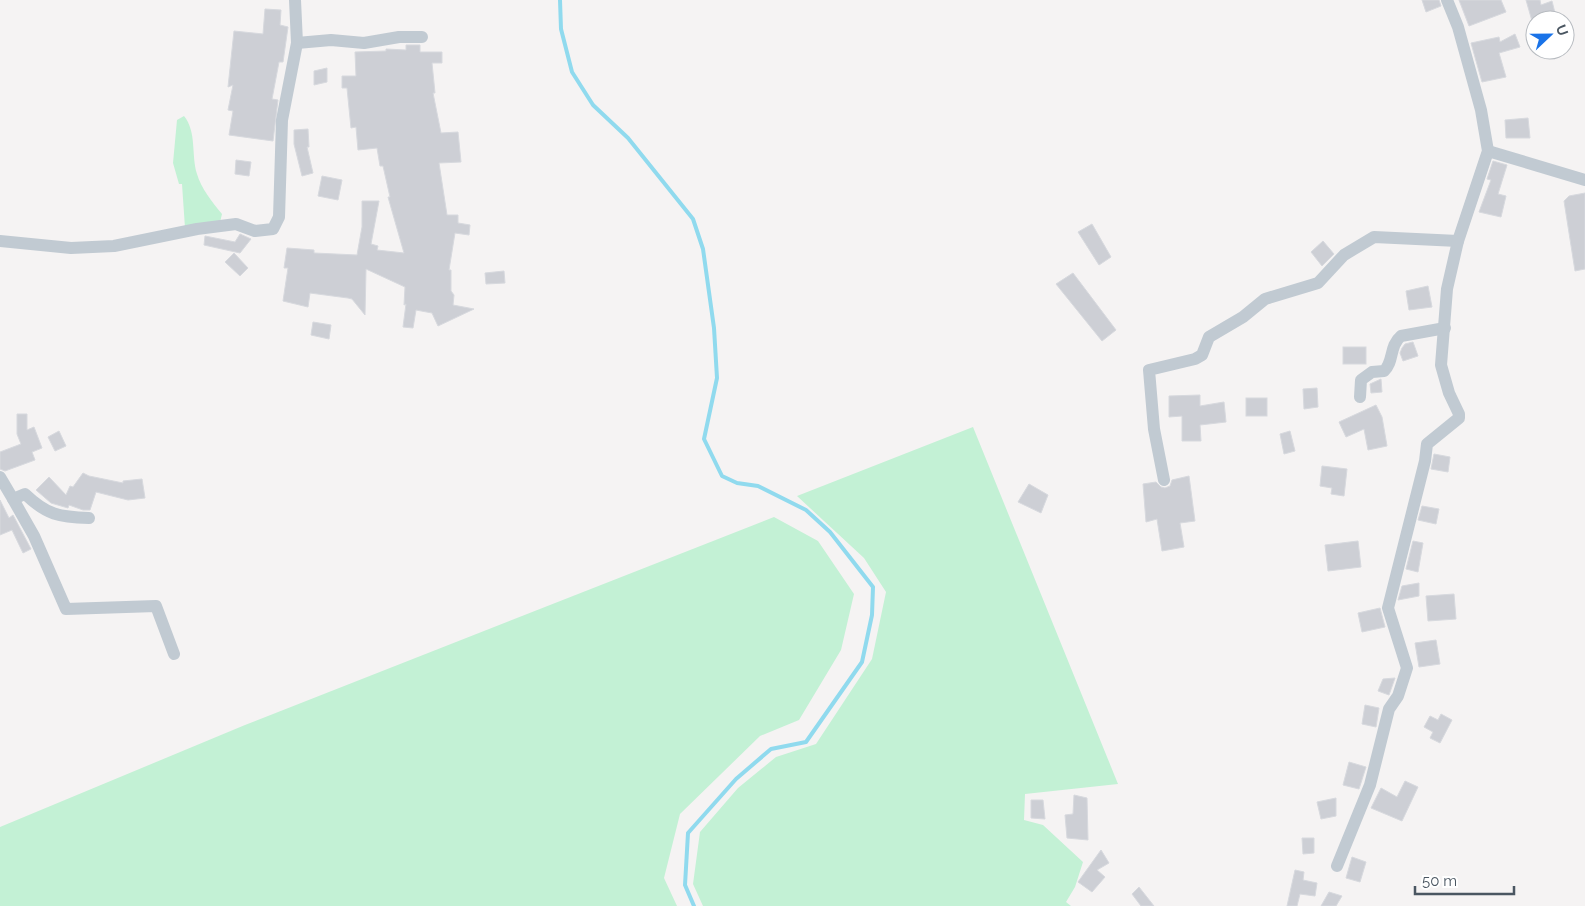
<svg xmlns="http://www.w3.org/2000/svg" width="1585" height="906" viewBox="0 0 1585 906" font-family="Raleway,sans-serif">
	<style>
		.green { fill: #c3f1d5 }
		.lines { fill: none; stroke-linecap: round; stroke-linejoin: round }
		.stream { stroke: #90daee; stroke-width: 4 }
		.building { fill: #cdcfd5; stroke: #d7d9de }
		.minor { stroke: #c1cad2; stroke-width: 12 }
	</style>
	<rect width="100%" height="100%" fill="#f5f3f3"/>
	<!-- green -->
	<g class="green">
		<path d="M184,116C197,132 191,155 197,174C201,188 212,202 222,214L219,226L185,228L182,184H179L173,163L177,120Z"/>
		<path d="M973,427L1118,784L1025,794L1024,820L1043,825L1083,862L1075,887L1066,902L1071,906H703L693,884L700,832L738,788L776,757L816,744L872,659L886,592L864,558L797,496Z"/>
		<path d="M774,517L818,541L854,594L841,650L799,720L760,736L680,814L664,878L677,906H0V827L245,725Z"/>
	</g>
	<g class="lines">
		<!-- stream -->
		<path class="stream" d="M560,0L561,29L572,72L593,105L628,138L693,219L703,249L714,328L717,378L704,439L722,476L737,483L758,486L806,510L830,532L873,587L872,615L862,662L806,742L771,749L736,779L688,833L685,885L694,906"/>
	</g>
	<!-- building -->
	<g class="building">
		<path d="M1422,0H1439L1441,6L1426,12Z"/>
		<path d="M1459,0H1501L1506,12L1469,26Z"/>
		<path d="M1526,0H1540L1541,5L1552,1L1556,17L1532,21Z"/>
		<path d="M265,9L281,10L280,25L288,27L283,62H279L272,99L278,100L273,141L229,135L233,111L228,110L233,85L228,87L234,31L263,34Z"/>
		<path d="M1515,34L1520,47L1499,53L1506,77L1482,82L1471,43L1499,37L1500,42Z"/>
		<path d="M406,45H420V52H442V63H432L435,93H433L441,133L458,132L461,162L439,163L447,215H458V223L470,225L469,235L455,233L449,270H451V291L454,295L453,305L474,309L438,326L432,313L416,310L413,328L403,327L406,304L404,305L405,287L366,269L365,315L352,299L348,298L310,293L308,307L283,301L288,268H284L287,248L314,250V253L357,255L362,227V201H379L371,244L378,246L377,250L404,253L388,197H390L383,166H380L377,148L358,150L356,127L351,128L347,88H342V76H356L355,52L386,51V49L406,50Z"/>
		<path d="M327,68V82L314,85V71Z"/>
		<path d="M1528,118L1530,138H1506L1505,120Z"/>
		<path d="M308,129L309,147H307L313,173L302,176L294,144V130Z"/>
		<path d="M236,160L251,162L249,176L235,174Z"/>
		<path d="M1493,161L1507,165L1498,194L1506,196L1501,217L1479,212L1491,180L1487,179Z"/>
		<path d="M322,176L342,180L338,200L318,196Z"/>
		<path d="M1585,193V269L1575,271L1564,201L1569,196Z"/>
		<path d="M1092,224L1111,257L1099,265L1078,232Z"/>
		<path d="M240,234L251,239L240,253L204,245L205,236L235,242Z"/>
		<path d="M1323,241L1334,254L1322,266L1311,252Z"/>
		<path d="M234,253L248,268L240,276L225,262Z"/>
		<path d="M504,271L505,283L486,284L485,273Z"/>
		<path d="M1073,273L1116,330L1102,341L1056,284Z"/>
		<path d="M1428,286L1432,307L1409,310L1406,291Z"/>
		<path d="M313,322L331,325L329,339L311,335Z"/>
		<path d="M1413,342L1418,356L1403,361L1400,353L1402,348L1405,344Z"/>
		<rect x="1343" y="347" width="23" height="17"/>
		<path d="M1381,379L1382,392L1371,393L1370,384Z"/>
		<path d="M1317,388L1318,407L1304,409L1303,389Z"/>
		<path d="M1200,395V406L1224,402L1226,422L1200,425L1201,441H1182V416L1169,417V396Z"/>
		<rect x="1246" y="398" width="21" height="18"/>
		<path d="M1376,405L1382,417L1387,446L1368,450L1364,429L1346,437L1339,422Z"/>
		<path d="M17,414H27V430L34,427L42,448L32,452L35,460L5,471L0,469V452L21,444L17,434Z"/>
		<path d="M59,431L66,446L55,451L48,437Z"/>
		<path d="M1290,431L1295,451L1284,454L1280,434Z"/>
		<path d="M1434,454L1450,457L1448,472L1431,469Z"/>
		<path d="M1322,466L1347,469L1344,496L1331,494L1332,488L1320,486Z"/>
		<path d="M83,473L89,476L123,483V481L142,479L145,498L128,500L96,492L90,510H83L69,505L68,508L51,503L36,490L49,477L66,495L70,486L73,487Z"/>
		<path d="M1189,476L1195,521L1180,523L1184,547L1162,551L1157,519L1146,522L1143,484L1156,482L1161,487L1165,488L1170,486L1172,480Z"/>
		<path d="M1029,484L1048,495L1041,513L1018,502Z"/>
		<path d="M0,500L9,518L13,515L31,549L23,553L12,530L0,535Z"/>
		<path d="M1422,506L1439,509L1436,524L1418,520Z"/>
		<path d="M1358,541L1361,567L1328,571L1325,545Z"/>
		<path d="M1413,541L1423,543L1418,572L1406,569Z"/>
		<path d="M1419,583V596L1398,600L1402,586Z"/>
		<path d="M1454,594L1456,619L1428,621L1426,596Z"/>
		<path d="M1380,608L1385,627L1362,632L1358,613Z"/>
		<path d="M1436,640L1440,664L1419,667L1415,643Z"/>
		<path d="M1395,678L1389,695L1378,691L1383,679Z"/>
		<path d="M1365,705L1379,708L1376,727L1362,724Z"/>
		<path d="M1441,714L1452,720L1440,743L1430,738L1433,732L1424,727L1430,716L1438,720Z"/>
		<path d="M1349,762L1366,767L1359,789L1343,785Z"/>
		<path d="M1405,781L1418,787L1402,821L1371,808L1381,788L1397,797Z"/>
		<path d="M1074,795L1087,798L1088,840L1067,838L1065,815L1073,814Z"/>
		<path d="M1336,798V816L1321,819L1317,802Z"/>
		<path d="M1031,800H1043L1045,819L1031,818Z"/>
		<path d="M1302,838H1314V853L1303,854Z"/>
		<path d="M1101,850L1109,863L1097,870L1105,877L1092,892L1078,882Z"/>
		<path d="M1352,857L1366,862L1360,882L1346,878Z"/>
		<path d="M1295,870L1304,872L1303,880L1317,883L1315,896L1300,894L1297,906H1287Z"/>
		<path d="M1139,887L1154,906H1141L1132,894Z"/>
		<path d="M1329,892L1342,896L1336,906H1321Z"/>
	</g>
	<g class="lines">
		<!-- minor -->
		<g class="minor">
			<path d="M297,43L331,40L364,43L399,37H422"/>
			<path d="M1488,151L1585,180"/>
			<path d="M0,241L71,248L114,246L197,229L236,224L255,231L273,229L279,217L282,120L297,43L295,0"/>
			<path d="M1360,397L1361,380L1372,372L1384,371C1394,362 1389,346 1401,336L1445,328"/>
			<path d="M0,477L13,499"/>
			<path d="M1164,480L1154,429L1149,370L1195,359L1202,355L1209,337L1243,317L1265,299L1318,283L1344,255L1374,237L1458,241"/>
			<path d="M89,518C59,517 47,515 25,494L13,499L34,536L66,609L156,606L174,654"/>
			<path d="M1337,866L1370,785L1389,709L1398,696L1407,668L1388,608L1425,461L1427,444L1459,418V414L1449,393L1441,365L1447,289L1458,241L1488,151L1481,110L1458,27L1447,0"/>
		</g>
	</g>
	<!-- north arrow -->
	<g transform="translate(1550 35) rotate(68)"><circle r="24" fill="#ffffff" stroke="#b7bbc0"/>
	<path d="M0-4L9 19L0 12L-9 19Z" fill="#1a73e8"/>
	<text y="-8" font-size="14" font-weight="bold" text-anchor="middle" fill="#4a5661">U</text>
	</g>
	<!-- scale -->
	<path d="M1415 886v8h99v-8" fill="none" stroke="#4a5661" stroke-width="2.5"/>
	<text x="1422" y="886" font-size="15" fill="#4a5661" stroke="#ffffff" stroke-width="4" paint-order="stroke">50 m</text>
</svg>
